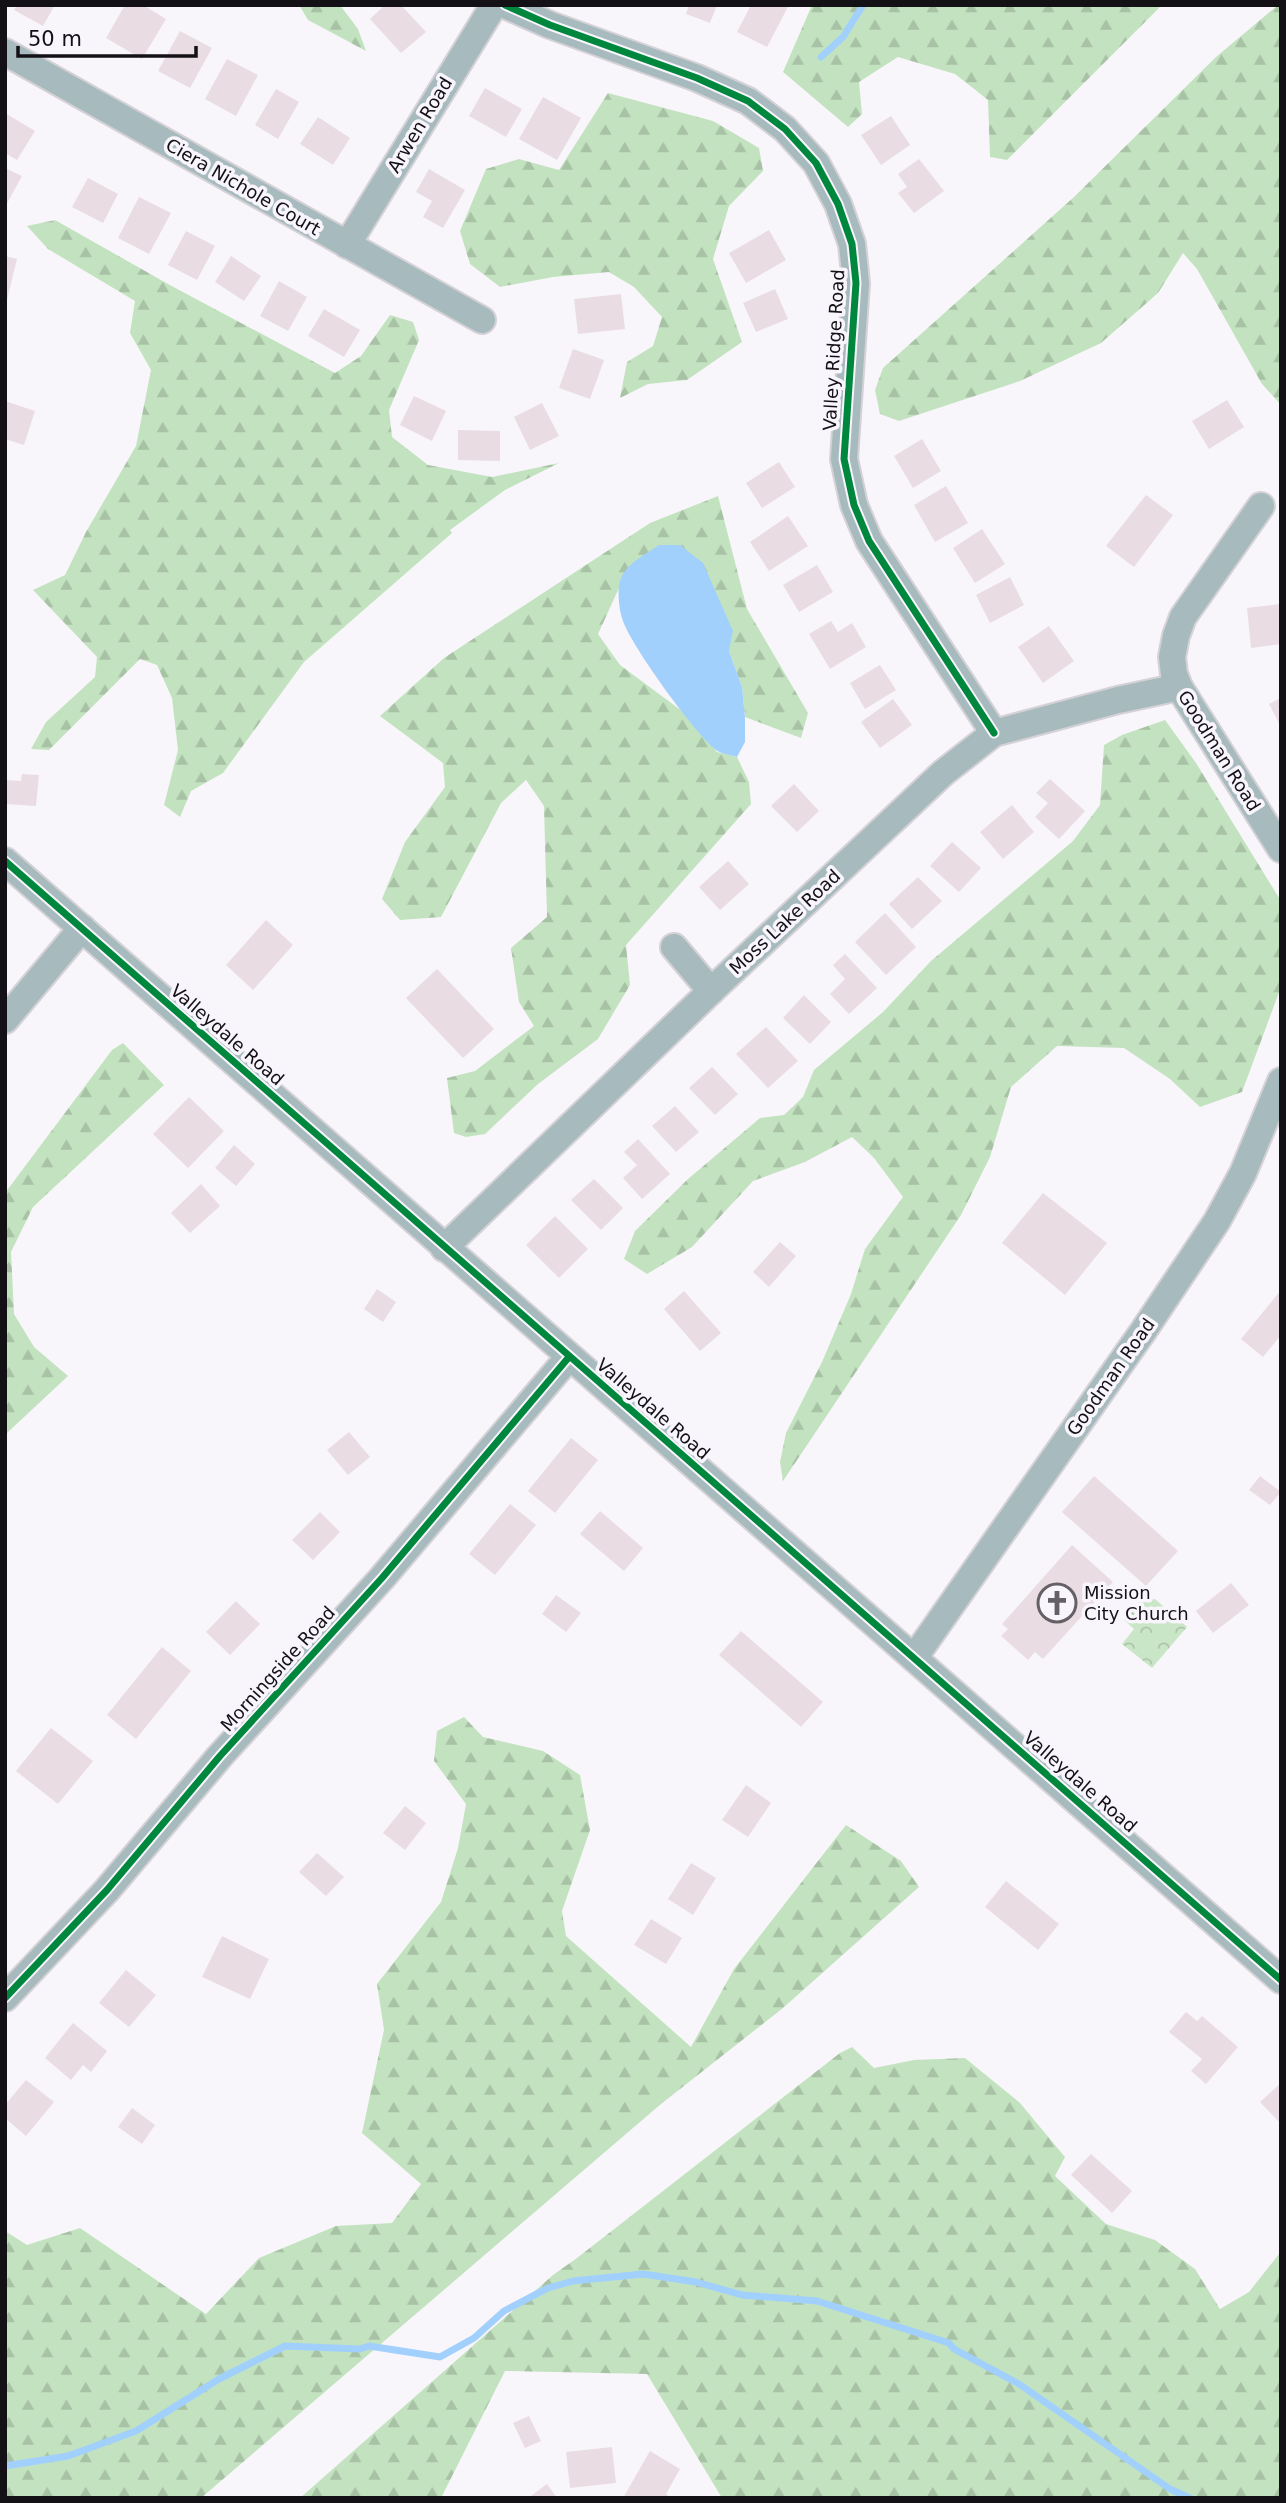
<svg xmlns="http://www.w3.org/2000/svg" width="1286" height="2503" viewBox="0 0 1286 2503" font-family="'DejaVu Sans',sans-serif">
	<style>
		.forest { fill: url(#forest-firs) }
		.park { fill: url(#park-crowns) }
		.water { fill: #a2d0fd }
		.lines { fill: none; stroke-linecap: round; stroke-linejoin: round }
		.stream { stroke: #a2d0fd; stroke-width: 7 }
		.building { fill: #e9dde3 }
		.minor-casing { stroke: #d4d2d6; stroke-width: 30 }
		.minor { stroke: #a7babe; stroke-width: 26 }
		.cycleway-casing { stroke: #f9f5fc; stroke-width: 11 }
		.cycleway { stroke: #00873e; stroke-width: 7 }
		.labels { text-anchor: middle; stroke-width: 7; stroke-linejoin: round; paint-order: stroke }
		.street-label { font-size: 18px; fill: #131016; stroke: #f9f5fc }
		.poi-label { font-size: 18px; fill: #131016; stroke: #f9f5fc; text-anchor: start }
	</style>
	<defs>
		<pattern id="forest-firs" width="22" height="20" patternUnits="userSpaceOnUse" patternTransform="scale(1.75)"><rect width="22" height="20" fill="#c3e3c0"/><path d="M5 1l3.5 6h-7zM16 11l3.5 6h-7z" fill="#a7c2a4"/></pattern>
		<pattern id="park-crowns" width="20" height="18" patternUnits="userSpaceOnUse" patternTransform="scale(1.75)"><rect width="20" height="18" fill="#c9e7c6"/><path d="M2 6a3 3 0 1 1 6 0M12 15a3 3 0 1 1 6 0" fill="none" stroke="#acc5a9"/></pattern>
	</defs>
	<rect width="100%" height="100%" fill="#f9f6fb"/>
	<!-- forest -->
	<g class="forest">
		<path d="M299,5H340L358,29L366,51L308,20Z"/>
		<path d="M812,5H1162L1007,160L990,157L988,100L955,74L898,57L859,82L862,114L848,127L783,72Z"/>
		<path d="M1278,5H1281V405L1262,384L1197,269L1183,253L1158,293L1101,343L1020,381L899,421L880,414L875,390L883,368L1074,197L1216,57Z"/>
		<path d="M608,93L713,121L759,148L763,171L729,206L713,259L742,342L687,380L648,384L620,398L627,362L653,346L662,317L634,287L609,272L553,277L500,287L470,264L460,231L486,169L519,159L559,170Z"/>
		<path d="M55,220L168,284L335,373L361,356L390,315L413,322L419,340L389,410L392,437L428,465L492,477L559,463L505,490L450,530L452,533L304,662L223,773L191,791L180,817L164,805L178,750L172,698L157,665L140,659L49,750L31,749L46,722L95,677L97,657L33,590L65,575L86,532L136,446L151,370L130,333L135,301L48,249L27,226Z"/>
		<path d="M718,496L747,609L808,713L801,738L745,717L742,687L729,651V643L621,578L619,588L598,634L620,665L682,711L717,752L737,757L749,782L751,804L626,945L630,985L598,1039L538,1084L485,1134L466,1137L454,1133L447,1078L475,1071L534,1026L519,1002L511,948L547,917L544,806L526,780L501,803L441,917L400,920L382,899L405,842L445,787L443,763L380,716L444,658L650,523Z"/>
		<path d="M1165,720L1196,763L1281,901V987L1242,1092L1200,1107L1170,1079L1124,1048L1057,1046L1011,1087L990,1157L961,1215L783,1481L780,1462L786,1433L822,1362L851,1294L865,1249L903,1197L874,1158L852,1137L805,1162L753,1181L692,1247L647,1274L624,1259L635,1231L688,1179L760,1118L784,1115L803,1097L814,1070L883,1012L931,961L1073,841L1100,805L1104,745L1122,735Z"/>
		<path d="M123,1043L164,1085L33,1207L11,1252L14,1314L34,1347L68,1376L7,1433L5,1431V1193L112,1050Z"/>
		<path d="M464,1717L483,1737L543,1751L580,1775L590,1830L562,1911L566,1936L691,2047L734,1969L846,1825L901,1861L919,1887L783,2008L661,2104L201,2498H5V2231L27,2245L80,2228L206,2314L259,2258L336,2226L392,2223L421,2184L362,2133L384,2030L377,1984L441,1902L458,1848L466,1804L434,1761L437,1731Z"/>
		<path d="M852,2047L874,2068L914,2060L965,2058L1020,2103L1065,2157L1055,2176L1106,2224L1155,2240L1195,2269L1220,2309L1249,2292L1279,2254L1281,2255V2498H722L647,2374L505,2371L441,2498H300L553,2275L577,2258L840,2053Z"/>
	</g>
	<!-- park -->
	<path class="park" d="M1155,1599L1187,1627L1152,1668L1122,1644L1134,1629L1124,1620L1141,1600Z"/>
	<!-- water -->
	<path class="water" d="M659,545H680L703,563L733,631L729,651L742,687L745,717V742L737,757C731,755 721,754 716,750C696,735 628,642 622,618C619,608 617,591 620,581C625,564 646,554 659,545Z"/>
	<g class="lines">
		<!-- stream -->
		<g class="stream">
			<path d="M821,57L843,37L863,5"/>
			<path d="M5,2466L68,2456L136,2431L219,2379L285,2346L360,2349L369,2346L440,2357L474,2338L504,2311L548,2288L573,2281L643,2274L696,2282L742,2295L817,2301L949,2343L954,2349L1019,2384L1170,2489L1190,2498"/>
		</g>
	</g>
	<!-- building -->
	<g class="building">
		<path d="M17,5H55L43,26L14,10Z"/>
		<path d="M125,5H143L166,19L142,59L106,38Z"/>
		<path d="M385,5H401L426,32L401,53L370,19Z"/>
		<path d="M689,5H717L710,23L686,14Z"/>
		<path d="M751,5H789L767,47L737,32Z"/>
		<path d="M180,31L212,48L190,88L158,71Z"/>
		<path d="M227,59L258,75L236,116L205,99Z"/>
		<path d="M485,88L522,109L506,137L469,116Z"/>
		<path d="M276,89L299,102L278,139L255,125Z"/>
		<path d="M543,97L581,118L557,160L519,139Z"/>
		<path d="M5,113L35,131L17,160L5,153Z"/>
		<path d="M891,116L910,145L881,165L861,135Z"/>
		<path d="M318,117L350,138L333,165L300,144Z"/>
		<path d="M919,159L944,191L914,213L898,193L907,187L898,174Z"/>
		<path d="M5,168L22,176L5,207Z"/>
		<path d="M429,169L465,190L443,228L423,217L432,201L416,192Z"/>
		<path d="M88,178L118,194L103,223L72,207Z"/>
		<path d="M139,197L171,213L149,254L118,238Z"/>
		<path d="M769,230L786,260L746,283L729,253Z"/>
		<path d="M186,231L215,246L197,280L168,265Z"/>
		<path d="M5,256L17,259L6,304H5Z"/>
		<path d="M231,256L261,276L244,301L215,282Z"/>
		<path d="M279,281L307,297L288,331L260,316Z"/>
		<path d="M775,289L788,319L756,332L743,303Z"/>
		<path d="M621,294L625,329L578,334L574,299Z"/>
		<path d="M324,309L360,330L344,357L308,336Z"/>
		<path d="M573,349L604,360L590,399L559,388Z"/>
		<path d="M414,396L446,411L432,441L400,425Z"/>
		<path d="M1227,400L1244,427L1209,449L1192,421Z"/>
		<path d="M5,401L35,411L24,445L5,439Z"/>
		<path d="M542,403L559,436L530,450L514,417Z"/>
		<path d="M458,430L500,431V461L458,460Z"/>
		<path d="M922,439L941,471L913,488L894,456Z"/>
		<path d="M779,462L795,487L762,508L746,483Z"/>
		<path d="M946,486L968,523L935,542L914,505Z"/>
		<path d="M1146,495L1173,515L1134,567L1106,546Z"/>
		<path d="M788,516L808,546L769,571L750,542Z"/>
		<path d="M982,529L1005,564L975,583L953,548Z"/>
		<path d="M817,565L833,592L799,612L783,585Z"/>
		<path d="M1010,577L1024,605L990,623L976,595Z"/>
		<path d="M1280,604L1281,644L1251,648L1247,608Z"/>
		<path d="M831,621L838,632L852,623L866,647L830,669L809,634Z"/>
		<path d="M1049,626L1074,661L1043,683L1018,647Z"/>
		<path d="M880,665L896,690L865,709L850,683Z"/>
		<path d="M1281,698V727L1269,704Z"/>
		<path d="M893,699L912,725L880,748L861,722Z"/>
		<path d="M22,774L39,775L36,806L5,804V780L21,781Z"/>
		<path d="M1050,779L1085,811L1059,839L1035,817L1048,803L1036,793Z"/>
		<path d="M794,784L819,811L797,832L771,806Z"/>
		<path d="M1012,805L1034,832L1003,859L980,832Z"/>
		<path d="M952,842L981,868L959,892L930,866Z"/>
		<path d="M728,861L749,884L720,910L699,887Z"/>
		<path d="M918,877L942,901L912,929L889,904Z"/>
		<path d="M885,913L916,947L886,975L855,942Z"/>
		<path d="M266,920L293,945L253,990L226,965Z"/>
		<path d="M845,954L877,988L849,1014L830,994L845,979L833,965Z"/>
		<path d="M437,969L494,1029L463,1058L406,998Z"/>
		<path d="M804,995L831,1022L810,1044L783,1018Z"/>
		<path d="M766,1027L798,1061L768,1088L736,1054Z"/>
		<path d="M712,1067L738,1094L715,1115L689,1088Z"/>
		<path d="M189,1097L224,1131L188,1168L153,1134Z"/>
		<path d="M675,1106L699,1132L676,1152L652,1126Z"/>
		<path d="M638,1139L670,1174L642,1199L623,1178L637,1165L624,1152Z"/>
		<path d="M234,1145L255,1164L236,1186L215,1168Z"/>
		<path d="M594,1179L623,1208L601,1230L571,1200Z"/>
		<path d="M201,1184L220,1206L190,1233L171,1213Z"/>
		<path d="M1043,1193L1107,1243L1065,1295L1002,1243Z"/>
		<path d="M555,1216L588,1249L559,1278L526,1245Z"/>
		<path d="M780,1242L796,1256L769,1287L753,1272Z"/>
		<path d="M377,1289L396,1302L383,1322L364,1309Z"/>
		<path d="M1281,1290V1335L1263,1357L1241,1339Z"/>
		<path d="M684,1291L721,1333L700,1351L664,1309Z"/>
		<path d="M349,1432L370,1457L348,1475L327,1450Z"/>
		<path d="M571,1438L598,1460L555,1513L528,1491Z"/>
		<path d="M1094,1476L1178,1551L1146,1586L1062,1512Z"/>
		<path d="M1260,1476L1281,1492L1270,1505L1249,1490Z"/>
		<path d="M510,1504L536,1525L495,1575L469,1554Z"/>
		<path d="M600,1511L643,1548L624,1571L580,1534Z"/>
		<path d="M320,1512L340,1532L313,1560L292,1540Z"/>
		<path d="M1072,1545L1113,1582L1043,1659L1035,1652L1028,1660L1001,1636L1008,1629L1002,1624Z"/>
		<path d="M1231,1583L1249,1605L1213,1633L1196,1611Z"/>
		<path d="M556,1595L581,1613L566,1632L542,1614Z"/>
		<path d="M236,1601L260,1624L230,1655L206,1632Z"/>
		<path d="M741,1631L823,1702L801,1727L719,1655Z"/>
		<path d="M162,1647L191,1671L136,1739L107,1715Z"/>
		<path d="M51,1728L93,1761L58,1804L16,1771Z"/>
		<path d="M746,1785L771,1803L748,1837L722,1820Z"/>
		<path d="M405,1806L426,1823L405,1850L383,1833Z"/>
		<path d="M317,1853L344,1877L326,1896L299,1872Z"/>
		<path d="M691,1863L716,1878L693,1915L668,1899Z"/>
		<path d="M1006,1881L1059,1924L1038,1950L985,1907Z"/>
		<path d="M651,1919L682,1938L666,1964L634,1945Z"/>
		<path d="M222,1936L269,1959L250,1999L202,1977Z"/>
		<path d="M126,1970L156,1995L129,2027L99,2003Z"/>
		<path d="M1186,2012L1197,2021L1202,2016L1238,2047L1206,2084L1191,2071L1202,2059L1169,2032Z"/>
		<path d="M73,2023L107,2051L91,2072L83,2065L71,2080L45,2058Z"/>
		<path d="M26,2080L54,2102L26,2136L5,2118V2105Z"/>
		<path d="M1281,2083V2124L1260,2102Z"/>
		<path d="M132,2108L155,2125L142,2144L118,2127Z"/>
		<path d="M1091,2154L1132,2191L1112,2213L1071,2175Z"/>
		<path d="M529,2416L541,2441L525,2448L513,2423Z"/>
		<path d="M612,2447L616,2483L570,2488L566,2452Z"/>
		<path d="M650,2451L680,2469L666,2494L671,2498H623Z"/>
		<path d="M547,2484L557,2498H528Z"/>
	</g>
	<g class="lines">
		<defs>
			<g id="minor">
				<path d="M505,5L550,25L697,78L748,101L785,129L816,163L838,204L852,244L856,283L844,459L854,505L869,541L994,733"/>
				<path d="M5,52L482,320"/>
				<path d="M347,245L494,5"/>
				<path d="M1261,506L1183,617L1176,636L1172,657L1174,674L1179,687L1281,849"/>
				<path d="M5,861L1281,1980"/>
				<path d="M674,947L711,991"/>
				<path d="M5,1020L82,928"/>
				<path d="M444,1248L711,991L943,773L994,733L1118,700L1179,687"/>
				<path d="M914,1658L1144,1330L1217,1221L1243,1173L1281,1081"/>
				<path d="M5,1998L107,1890L220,1756L382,1578L569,1357"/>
			</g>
		</defs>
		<!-- minor casing -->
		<use href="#minor" class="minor-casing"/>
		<!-- minor -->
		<use href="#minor" class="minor"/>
		<defs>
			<g id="cycleway">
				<path d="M505,5L550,25L697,78L748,101L785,129L816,163L838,204L852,244L856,283L844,459L854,505L869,541L994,733"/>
				<path d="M5,861L1281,1980"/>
				<path d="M5,1998L107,1890L220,1756L382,1578L569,1357"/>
			</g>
		</defs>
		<!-- cycleway casing -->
		<use href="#cycleway" class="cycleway-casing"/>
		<!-- cycleway -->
		<use href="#cycleway" class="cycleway"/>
	</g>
	<!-- icons -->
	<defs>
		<symbol id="church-ring" viewBox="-11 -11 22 22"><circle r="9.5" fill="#f9f5fc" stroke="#646066" stroke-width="1.5"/><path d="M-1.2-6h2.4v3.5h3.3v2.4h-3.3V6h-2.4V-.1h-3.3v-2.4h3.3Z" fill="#646066"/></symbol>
	</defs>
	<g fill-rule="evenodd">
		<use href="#church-ring" x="1035" y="1581" width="44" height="44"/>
	</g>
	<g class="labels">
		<!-- street labels -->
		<g class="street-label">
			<text transform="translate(420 125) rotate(-59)" y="6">Arwen Road</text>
			<text transform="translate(243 187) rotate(30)" y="6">Ciera Nichole Court</text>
			<text transform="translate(834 350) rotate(-87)" y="6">Valley Ridge Road</text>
			<text transform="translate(1219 751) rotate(58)" y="6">Goodman Road</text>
			<text transform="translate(785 922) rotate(-43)" y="6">Moss Lake Road</text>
			<text transform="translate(227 1035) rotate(41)" y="6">Valleydale Road</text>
			<text transform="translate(1111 1377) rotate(-55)" y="6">Goodman Road</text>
			<text transform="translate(653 1409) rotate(41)" y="6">Valleydale Road</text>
			<text transform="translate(278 1669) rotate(-48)" y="6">Morningside Road</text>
			<text transform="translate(1080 1782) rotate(41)" y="6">Valleydale Road</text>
		</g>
		<!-- poi labels -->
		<g class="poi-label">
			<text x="1084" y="1599">Mission<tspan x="1084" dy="21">City Church</tspan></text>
		</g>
	</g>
	<!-- border -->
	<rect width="1286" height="2503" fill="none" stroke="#131016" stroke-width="14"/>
	<!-- scale -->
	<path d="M18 46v10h178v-10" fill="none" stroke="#131016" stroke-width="3.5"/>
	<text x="28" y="46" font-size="21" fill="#131016" stroke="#f9f5fc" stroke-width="5" paint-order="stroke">50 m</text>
</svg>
